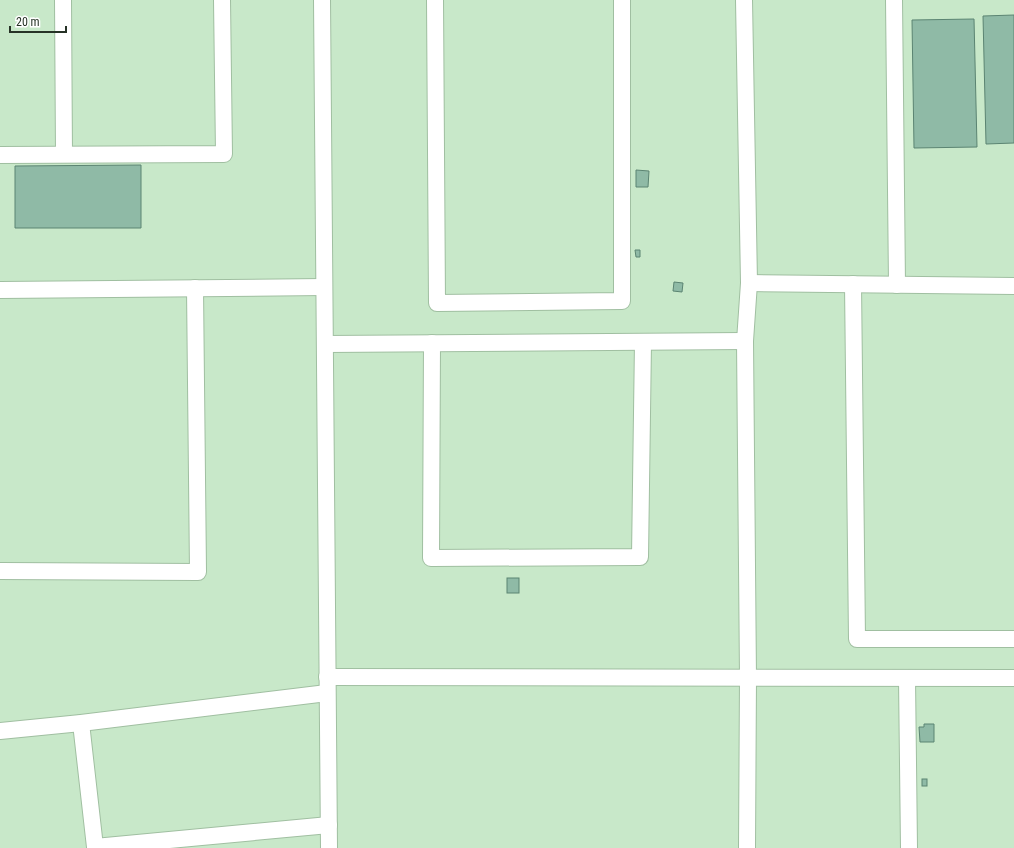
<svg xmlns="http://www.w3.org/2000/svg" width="1014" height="848" viewBox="0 0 1014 848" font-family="'Roboto Condensed',sans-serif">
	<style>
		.building { fill: #8fbaa6; stroke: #5b8472 }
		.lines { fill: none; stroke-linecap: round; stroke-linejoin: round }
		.street-casing { stroke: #a0bfa1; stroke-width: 18 }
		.street { stroke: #fff; stroke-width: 16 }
	</style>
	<rect width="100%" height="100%" fill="#c8e8c9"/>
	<!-- building -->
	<g class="building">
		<path d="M1014,15V143L986,144L983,16Z"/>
		<path d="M974,19L977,147L914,148L912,20Z"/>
		<path d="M141,165V228H15V166Z"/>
		<path d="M636,170L649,171L648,187H636Z"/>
		<path d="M635,250H640V257H636Z"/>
		<path d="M674,282L683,283L682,292L673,291Z"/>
		<rect x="507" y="578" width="12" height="15"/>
		<path d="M924,724H934V742H920L919,727H924Z"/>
		<rect x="922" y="779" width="5" height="7"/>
	</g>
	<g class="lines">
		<defs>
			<g id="street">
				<path d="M63,0L64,154"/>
				<path d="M322,0L329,848"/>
				<path d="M435,0L437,303L622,301V0"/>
				<path d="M744,0L749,283L745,341L748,678L747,848"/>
				<path d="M894,0L897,285"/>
				<path d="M0,155L224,154L222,0"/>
				<path d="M749,283L1014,286"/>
				<path d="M853,284L857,639H1014"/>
				<path d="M0,290L324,287"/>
				<path d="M432,343L431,558L640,557L643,342"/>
				<path d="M326,344L745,341"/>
				<path d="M0,571L198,572L195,288"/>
				<path d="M327,677L1014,678"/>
				<path d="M907,678L909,848"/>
				<path d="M81,723L95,847L329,825"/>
				<path d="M0,731L81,723L327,693"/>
			</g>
		</defs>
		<!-- street casing -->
		<use href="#street" class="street-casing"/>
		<!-- street -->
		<use href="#street" class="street"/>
	</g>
	<!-- scale -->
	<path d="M10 26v6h56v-6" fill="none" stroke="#263226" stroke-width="2"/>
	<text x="16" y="26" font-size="12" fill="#263226" stroke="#ffffff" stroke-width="3" paint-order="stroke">20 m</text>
</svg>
